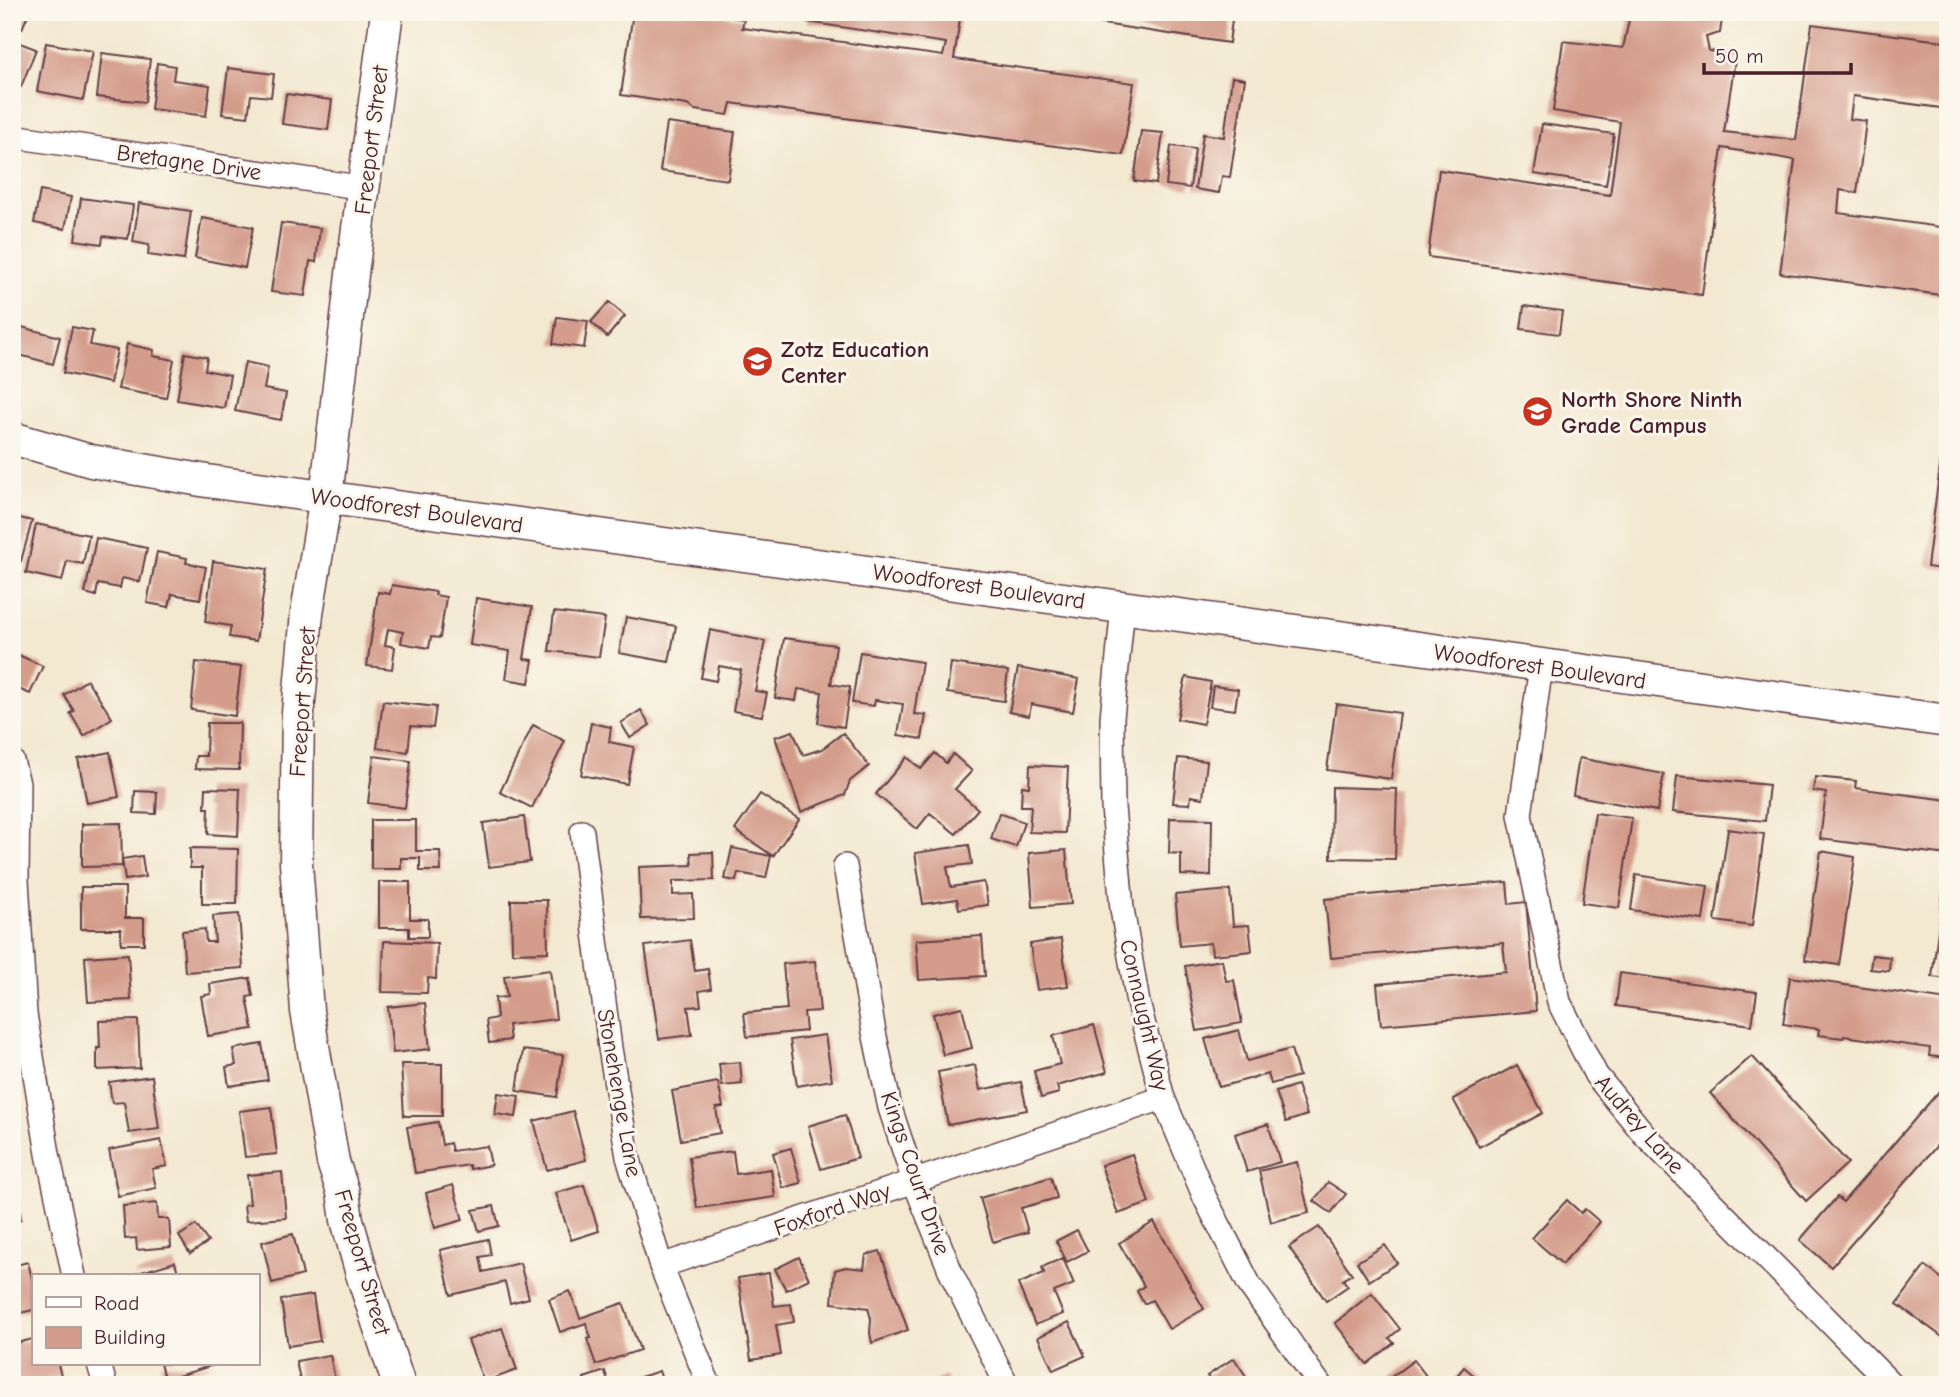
<svg xmlns="http://www.w3.org/2000/svg" width="1960" height="1397" viewBox="0 0 1960 1397" font-family="'Comic Neue',sans-serif">
	<style>
		.building { fill: #d49c8b }
		.lines { fill: none; stroke-linecap: round; stroke-linejoin: round }
		.street-casing { stroke: #633d44; stroke-width: 26 }
		.secondary-casing { stroke: #633d44; stroke-width: 35 }
		.street { stroke: #fff; stroke-width: 23 }
		.secondary { stroke: #fff; stroke-width: 32 }
		.labels { text-anchor: middle; stroke-width: 6; stroke-linejoin: round; paint-order: stroke }
		.street-label { font-size: 23px; fill: #4a1f2b; stroke: #fbf7ec }
		.poi-label { font-size: 23px; font-weight: bold; fill: #4a1f2b; stroke: #fbf7ec; text-anchor: start }
	</style>
	<rect width="100%" height="100%" fill="#fbf7ec"/>
	<filter id="ink" filterUnits="userSpaceOnUse"><feTurbulence type="fractalNoise" baseFrequency=".0143" numOctaves="2"/><feDisplacementMap in="SourceGraphic" scale="14" xChannelSelector="R" yChannelSelector="G"/><feConvolveMatrix kernelMatrix="1 2 1 2 8 2 1 2 1" color-interpolation-filters="sRGB"/></filter>
	<filter id="wash" filterUnits="userSpaceOnUse"><feTurbulence type="fractalNoise" baseFrequency=".00686" numOctaves="4" result="noise"/><feDisplacementMap in="SourceGraphic" scale="28" xChannelSelector="R" yChannelSelector="G"/><feGaussianBlur stdDeviation="1.57" result="paint"/><feColorMatrix in="noise" values="0 0 0 0 0 0 0 0 0 0 0 0 0 0 0 0 0 1.4 0 .05"/><feComposite in="paint" operator="in"/></filter>
	<g filter="url(#wash)">
		<rect width="100%" height="100%" fill="#f3e8d0"/>
		<g id="blocks">
			<!-- building -->
			<g class="building">
				<path d="M12,12H29L22,29L17,27L12,39Z"/>
				<path d="M633,12H696L744,19L742,28L943,56L946,43L807,22L808,12H961L954,59L1134,83L1123,155L731,103L728,115L695,110L687,105L621,95Z"/>
				<path d="M1024,12H1233L1229,43Z"/>
				<path d="M1587,12H1723L1720,33L1706,37L1709,51L1736,54L1724,132L1796,140L1812,24L1948,42V109L1853,96L1850,119L1866,121L1857,193L1840,190L1838,213L1948,228V296L1780,273L1795,160L1722,148L1702,295L1428,257L1439,170L1610,195L1620,122L1553,111L1563,41L1623,48L1629,20Z"/>
				<path d="M12,40L36,49L21,87L12,84Z"/>
				<path d="M46,43L93,51L83,100L37,91Z"/>
				<path d="M102,53L150,59L145,102L97,97Z"/>
				<path d="M157,63L175,66L173,80L210,85L206,116L151,109Z"/>
				<path d="M228,68L274,74L271,97L251,95L248,117L222,114Z"/>
				<path d="M1232,77L1245,79L1230,177L1222,176L1219,193L1195,189L1203,134L1224,137Z"/>
				<path d="M286,94L332,100L328,130L282,124Z"/>
				<path d="M667,123L735,132L728,180L660,171Z"/>
				<path d="M1542,124L1614,134L1606,185L1534,174Z"/>
				<path d="M1141,131L1163,133L1156,184L1134,181Z"/>
				<path d="M1171,146L1195,149L1190,188L1166,185Z"/>
				<path d="M40,191L71,197L65,229L34,223Z"/>
				<path d="M81,198L133,205L128,239L103,236L102,244L75,240Z"/>
				<path d="M139,203L191,211L184,260L148,255L149,245L133,242Z"/>
				<path d="M202,218L253,227L245,268L195,258Z"/>
				<path d="M281,223L320,228L316,262L310,261L305,296L271,292Z"/>
				<path d="M609,302L625,316L607,337L591,322Z"/>
				<path d="M1524,306L1562,311L1559,334L1521,329Z"/>
				<path d="M557,317L588,321L584,348L553,344Z"/>
				<path d="M14,325L60,337L53,364L12,353Z"/>
				<path d="M72,327L93,331L90,345L117,350L110,383L63,373Z"/>
				<path d="M127,344L154,350L153,356L174,360L166,398L118,389Z"/>
				<path d="M185,353L207,357L205,370L230,375L224,408L177,400Z"/>
				<path d="M245,362L268,367L264,389L286,393L281,420L235,411Z"/>
				<path d="M1946,420H1948V570L1927,567Z"/>
				<path d="M12,516L32,521L21,561L12,559Z"/>
				<path d="M36,524L89,535L83,564L67,561L62,581L26,573Z"/>
				<path d="M96,538L147,548L140,582L122,578L120,588L98,584L96,596L85,593Z"/>
				<path d="M157,552L187,558L186,563L206,567L200,599L172,594L169,607L147,603Z"/>
				<path d="M213,561L267,569L256,641L229,637L231,626L205,622Z"/>
				<path d="M392,585L436,592L435,595L446,597L440,638L431,637L429,648L401,643L403,632L388,629L385,645L395,647L392,669L367,666L378,592L390,594Z"/>
				<path d="M476,598L532,607L524,659L533,660L529,683L506,679L510,651L470,645Z"/>
				<path d="M554,612L605,618L599,657L549,651Z"/>
				<path d="M626,617L676,626L669,662L619,653Z"/>
				<path d="M710,630L765,641L755,691L767,693L762,716L733,711L741,670L719,666L716,681L701,678Z"/>
				<path d="M784,638L836,645L831,684L850,687L844,727L818,723L822,692L798,689L796,701L775,698Z"/>
				<path d="M12,652L43,666L30,694L12,686Z"/>
				<path d="M860,652L922,662L914,714L926,715L922,739L898,735L903,704L875,700L874,706L852,703Z"/>
				<path d="M196,662L241,667L235,716L191,710Z"/>
				<path d="M951,663L1008,671L1004,701L947,693Z"/>
				<path d="M1018,668L1079,679L1073,712L1031,704L1029,716L1009,712Z"/>
				<path d="M1186,677L1211,682L1203,724L1177,719Z"/>
				<path d="M87,680L112,718L84,736L70,713L74,711L64,695Z"/>
				<path d="M1213,686L1238,689L1235,710L1210,707Z"/>
				<path d="M383,701L436,707L433,728L411,726L408,752L377,748Z"/>
				<path d="M1336,704L1400,713L1391,779L1327,770Z"/>
				<path d="M641,710L650,725L630,738L621,723Z"/>
				<path d="M207,723H240L239,770L195,769L196,756H206Z"/>
				<path d="M591,723L611,727L609,742L634,747L627,784L581,775Z"/>
				<path d="M533,725L565,741L532,808L500,792Z"/>
				<path d="M793,731L803,755L822,749L843,733L869,766L850,781L845,795L801,812L775,737Z"/>
				<path d="M110,752L119,797L87,803L78,759Z"/>
				<path d="M935,753L946,763L953,754L972,771L955,789L978,809L956,834L930,813L917,829L876,794L907,757L921,769Z"/>
				<path d="M374,756L411,761L405,808L368,803Z"/>
				<path d="M1178,758L1207,761L1203,798L1191,796L1190,804L1173,803Z"/>
				<path d="M1579,758L1664,774L1657,811L1573,795Z"/>
				<path d="M1030,765L1068,767L1065,833L1029,832L1031,806H1021L1022,786L1029,787Z"/>
				<path d="M1677,776L1769,785L1765,821L1673,812Z"/>
				<path d="M1815,777L1856,781L1855,788L1948,800V855L1820,839L1826,793L1813,791Z"/>
				<path d="M1332,787L1397,789L1395,859L1331,858Z"/>
				<path d="M206,788L240,789L238,836L208,834L209,808H205Z"/>
				<path d="M135,791L157,792L156,814L134,813Z"/>
				<path d="M760,794L799,819L773,856L735,830Z"/>
				<path d="M999,813L1024,822L1016,847L991,839Z"/>
				<path d="M1595,813L1632,818L1619,908L1582,903Z"/>
				<path d="M524,817L530,862L489,867L483,823Z"/>
				<path d="M1170,818L1212,819L1211,876L1181,875V854L1169,853Z"/>
				<path d="M371,820H416V851H440L441,871H420V858H401V869H371Z"/>
				<path d="M121,823L122,866L82,867V824Z"/>
				<path d="M1728,829L1764,834L1752,926L1715,921Z"/>
				<path d="M969,845L972,864L947,867L951,887L984,882L988,905L959,909L957,899L923,904L915,853Z"/>
				<path d="M190,848L238,849L237,904H202V868H190Z"/>
				<path d="M732,848L771,856L766,878L738,873L736,881L725,879Z"/>
				<path d="M1066,850L1071,904L1033,907L1029,853Z"/>
				<path d="M1821,851L1855,857L1839,965L1805,960Z"/>
				<path d="M713,852L714,880L673,881V895L693,894L694,918L641,919L639,867L692,865L691,853Z"/>
				<path d="M142,856L145,877L125,880L122,859Z"/>
				<path d="M1946,870H1948V979L1932,977Z"/>
				<path d="M1636,875L1708,886L1703,920L1631,910Z"/>
				<path d="M379,882H410V919H428V937H409V928H379Z"/>
				<path d="M1507,882L1509,904L1526,902L1536,1011L1381,1025L1377,984L1506,972L1503,943L1331,958L1325,899Z"/>
				<path d="M81,887H125V918H144V944H121V929H81Z"/>
				<path d="M1230,890L1233,926L1249,925L1252,951L1212,955L1211,943L1180,946L1175,895Z"/>
				<path d="M511,900H547L548,952L512,953Z"/>
				<path d="M239,914L243,968L185,972L182,931L205,929L206,942H215L213,916Z"/>
				<path d="M982,936L985,976L919,980L916,940Z"/>
				<path d="M1061,939L1068,986L1037,990L1030,944Z"/>
				<path d="M690,940L695,971L708,969L711,989L699,991L701,1006L688,1007L692,1035L659,1039L645,946Z"/>
				<path d="M384,941L437,943L436,979L428,978L427,993L382,992Z"/>
				<path d="M128,954L131,1000L88,1002L85,957Z"/>
				<path d="M1872,955L1890,957L1889,971L1870,969Z"/>
				<path d="M1222,960L1226,981L1234,980L1242,1023L1197,1031L1185,966Z"/>
				<path d="M815,961L820,1011L804,1012L806,1031L747,1037L744,1013L787,1009L783,964Z"/>
				<path d="M550,970L556,1019L508,1025L510,1040L489,1043L486,1020L497,1018L495,998L507,997L504,976Z"/>
				<path d="M1620,973L1757,992L1752,1025L1616,1006Z"/>
				<path d="M1790,977L1948,1000V1058L1929,1056L1930,1048L1844,1036L1843,1038L1818,1035L1819,1029L1783,1024Z"/>
				<path d="M250,978L253,996L247,997L253,1029L208,1036L201,996L211,994L210,984Z"/>
				<path d="M425,1003L430,1049L393,1053L388,1007Z"/>
				<path d="M962,1007L972,1048L943,1055L933,1014Z"/>
				<path d="M138,1020L140,1068L97,1070V1048H100L99,1021Z"/>
				<path d="M1094,1025L1107,1072L1057,1086L1059,1093L1041,1098L1034,1071L1060,1064L1053,1036Z"/>
				<path d="M1239,1030L1247,1061L1291,1049L1299,1076L1271,1084L1268,1074L1219,1087L1205,1039Z"/>
				<path d="M825,1035L832,1080L797,1086L790,1040Z"/>
				<path d="M262,1044L268,1080L229,1086L226,1067L236,1065L233,1049Z"/>
				<path d="M523,1050L563,1055L557,1097L517,1091Z"/>
				<path d="M1752,1056L1848,1163L1806,1201L1710,1093Z"/>
				<path d="M740,1062L742,1084L722,1086L719,1064Z"/>
				<path d="M401,1064H442V1116H404Z"/>
				<path d="M975,1065L980,1090L1021,1082L1027,1110L948,1125L938,1072Z"/>
				<path d="M1517,1065L1543,1113L1479,1147L1453,1099Z"/>
				<path d="M152,1076L159,1129L129,1133L124,1102L112,1103L109,1082Z"/>
				<path d="M1948,1081V1133L1831,1267L1800,1240L1837,1197L1843,1202Z"/>
				<path d="M718,1082L723,1107L716,1108L720,1133L681,1140L672,1091Z"/>
				<path d="M1297,1085L1307,1115L1286,1122L1276,1092Z"/>
				<path d="M498,1093L519,1096L516,1117L495,1114Z"/>
				<path d="M271,1107L277,1154L245,1157L239,1111Z"/>
				<path d="M573,1111L586,1160L547,1170L534,1121Z"/>
				<path d="M845,1115L858,1158L821,1169L808,1126Z"/>
				<path d="M438,1122L442,1145L450,1143L452,1151L487,1146L491,1165L470,1169L469,1165L415,1173L407,1127Z"/>
				<path d="M1268,1124L1280,1162L1247,1172L1235,1134Z"/>
				<path d="M161,1140L167,1166L152,1169L156,1188L118,1196L109,1150Z"/>
				<path d="M791,1148L801,1183L783,1188L773,1153Z"/>
				<path d="M733,1151L736,1174L771,1169L775,1197L697,1208L689,1157Z"/>
				<path d="M1132,1154L1149,1203L1118,1214L1101,1165Z"/>
				<path d="M1297,1162L1309,1213L1271,1222L1259,1171Z"/>
				<path d="M282,1172L286,1218L246,1221L244,1205L250,1204L247,1175Z"/>
				<path d="M1051,1177L1057,1198L1021,1208L1028,1232L993,1242L980,1198Z"/>
				<path d="M1328,1182L1346,1194L1331,1213L1314,1201Z"/>
				<path d="M453,1185L463,1220L435,1228L426,1193Z"/>
				<path d="M584,1185L599,1231L571,1240L556,1193Z"/>
				<path d="M12,1197H17L21,1219L12,1220Z"/>
				<path d="M1567,1200L1581,1213L1585,1209L1600,1222L1562,1264L1532,1238Z"/>
				<path d="M157,1203L158,1219H169L171,1247L137,1250L136,1238L125,1239L123,1206Z"/>
				<path d="M494,1206L499,1226L479,1231L473,1210Z"/>
				<path d="M1154,1222L1204,1309L1169,1329L1152,1300L1144,1304L1137,1291L1144,1286L1119,1243Z"/>
				<path d="M196,1225L208,1242L190,1254L179,1236Z"/>
				<path d="M12,1226L17,1250L12,1251Z"/>
				<path d="M1319,1227L1352,1274L1343,1280L1348,1286L1326,1301L1289,1247Z"/>
				<path d="M1077,1230L1088,1251L1067,1262L1056,1241Z"/>
				<path d="M293,1234L303,1275L272,1283L262,1242Z"/>
				<path d="M488,1239L491,1255L480,1257L483,1272L520,1263L529,1298L510,1303L505,1282L451,1295L440,1250Z"/>
				<path d="M1385,1245L1397,1263L1369,1281L1357,1262Z"/>
				<path d="M880,1251L908,1330L872,1343L870,1333L871,1319L868,1308L832,1303L835,1270L846,1267L864,1269L866,1255Z"/>
				<path d="M799,1257L809,1279L786,1290L775,1269Z"/>
				<path d="M1063,1258L1074,1284L1054,1292L1063,1314L1035,1325L1018,1284L1044,1273L1042,1267Z"/>
				<path d="M28,1262L33,1283V1310L12,1315V1266Z"/>
				<path d="M175,1262L179,1276H135L134,1274Z"/>
				<path d="M1925,1266L1948,1283V1341L1897,1304Z"/>
				<path d="M769,1273L774,1306L791,1304L794,1322L776,1325L781,1355L751,1360L738,1278Z"/>
				<path d="M570,1291L580,1318L623,1303L640,1350L596,1365L587,1339L591,1338L586,1323L560,1332L549,1299Z"/>
				<path d="M1372,1293L1400,1329L1389,1338L1394,1343L1367,1364L1335,1323Z"/>
				<path d="M313,1295L320,1341L288,1346L281,1300Z"/>
				<path d="M1069,1322L1085,1356L1053,1370L1038,1337Z"/>
				<path d="M502,1328L517,1370L484,1382L468,1340Z"/>
				<path d="M33,1339V1364H58L61,1376L26,1385H13L12,1344Z"/>
				<path d="M330,1355L335,1379L337,1378L338,1385H301L296,1361Z"/>
				<path d="M1234,1358L1252,1385H1213L1207,1376Z"/>
				<path d="M1414,1360L1433,1385L1439,1380L1443,1385H1395L1390,1378Z"/>
				<path d="M160,1364H217L165,1380Z"/>
				<path d="M1464,1367L1482,1382L1479,1385H1449Z"/>
				<path d="M605,1371L609,1385H586L584,1378Z"/>
				<path d="M659,1371L664,1385H627L626,1382Z"/>
				<path d="M945,1376L950,1385H928Z"/>
			</g>
		</g>
	</g>
	<g filter="url(#ink)">
		<use href="#blocks" fill-opacity="0" stroke="#633d44" stroke-width="2"/>
		<g class="lines">
			<defs>
				<g id="street">
					<path d="M12,136L365,188"/>
					<path d="M1123,606L1112,718L1113,807L1122,909L1138,1003L1163,1098L1205,1198L1249,1284L1320,1385"/>
					<path d="M1541,666L1520,815L1559,1002L1596,1075L1644,1134L1892,1385"/>
					<path d="M12,761L18,783L17,880L25,1014L48,1154L74,1276"/>
					<path d="M582,832L610,1048L628,1157L661,1266L709,1385"/>
					<path d="M845,866L874,1032L890,1108L914,1181L952,1275L1007,1385"/>
					<path d="M661,1266L1163,1098"/>
					<path d="M99,1364L105,1385"/>
				</g>
				<g id="secondary">
					<path d="M387,12L353,266L326,497L307,613L298,713L296,863L307,1011L333,1162L343,1192L347,1220L362,1274L399,1385"/>
					<path d="M12,438L91,461L207,481L1948,721"/>
				</g>
			</defs>
			<!-- street casing -->
			<use href="#street" class="street-casing"/>
			<!-- secondary casing -->
			<use href="#secondary" class="secondary-casing"/>
			<!-- street -->
			<use href="#street" class="street"/>
			<!-- secondary -->
			<use href="#secondary" class="secondary"/>
		</g>
	</g>
	<!-- icons -->
	<defs>
		<symbol id="school-disc" viewBox="-11 -11 22 22"><circle r="9.5" fill="#c8321e" stroke="#fbf7ec"/><path d="M0-5L7-2L0 1L-7-2ZM-4 1L0 2.5L4 1V4Q0 6-4 4Z" fill="#fff"/></symbol>
	</defs>
	<g fill-rule="evenodd">
		<use href="#school-disc" x="740" y="344" width="35" height="35"/>
		<use href="#school-disc" x="1520" y="394" width="35" height="35"/>
	</g>
	<g class="labels">
		<!-- street labels -->
		<g class="street-label">
			<text transform="translate(371 140) rotate(-83)" y="8">Freeport Street</text>
			<text transform="translate(189 162) rotate(8)" y="8">Bretagne Drive</text>
			<text transform="translate(417 510) rotate(8)" y="8">Woodforest Boulevard</text>
			<text transform="translate(979 586) rotate(8)" y="8">Woodforest Boulevard</text>
			<text transform="translate(1540 666) rotate(8)" y="8">Woodforest Boulevard</text>
			<text transform="translate(302 702) rotate(-86)" y="8">Freeport Street</text>
			<text transform="translate(1145 1015) rotate(77)" y="8">Connaught Way</text>
			<text transform="translate(620 1093) rotate(80)" y="8">Stonehenge Lane</text>
			<text transform="translate(1640 1124) rotate(49)" y="8">Audrey Lane</text>
			<text transform="translate(916 1173) rotate(71)" y="8">Kings Court Drive</text>
			<text transform="translate(832 1209) rotate(-19)" y="8">Foxford Way</text>
			<text transform="translate(363 1262) rotate(74)" y="8">Freeport Street</text>
		</g>
		<!-- poi labels -->
		<g class="poi-label">
			<text x="781" y="357">Zotz Education<tspan x="781" dy="26">Center</tspan></text>
			<text x="1561" y="407">North Shore Ninth<tspan x="1561" dy="26">Grade Campus</tspan></text>
		</g>
	</g>
	<!-- margin -->
	<rect width="1960" height="1397" fill="none" stroke="#fbf7ec" stroke-width="42"/>
	<!-- legend -->
	<rect x="32" y="1274" width="228" height="91" fill="#fbf7ec" stroke="#b4a19f" stroke-width="2"/>
	<rect x="46" y="1297" width="35" height="10" fill="#ffffff" stroke="#b4a19f" stroke-width="2"/>
	<text x="94" y="1310" font-size="21" fill="#4a1f2b">Road</text>
	<rect x="46" y="1327" width="35" height="21" fill="#d49c8b" stroke="#b4a19f" stroke-width="2"/>
	<text x="94" y="1344" font-size="21" fill="#4a1f2b">Building</text>
	<!-- scale -->
	<path d="M1704 63v10h147v-10" fill="none" stroke="#4a1f2b" stroke-width="3.5"/>
	<text x="1715" y="63" font-size="21" fill="#4a1f2b" stroke="#fbf7ec" stroke-width="5" paint-order="stroke">50 m</text>
</svg>
